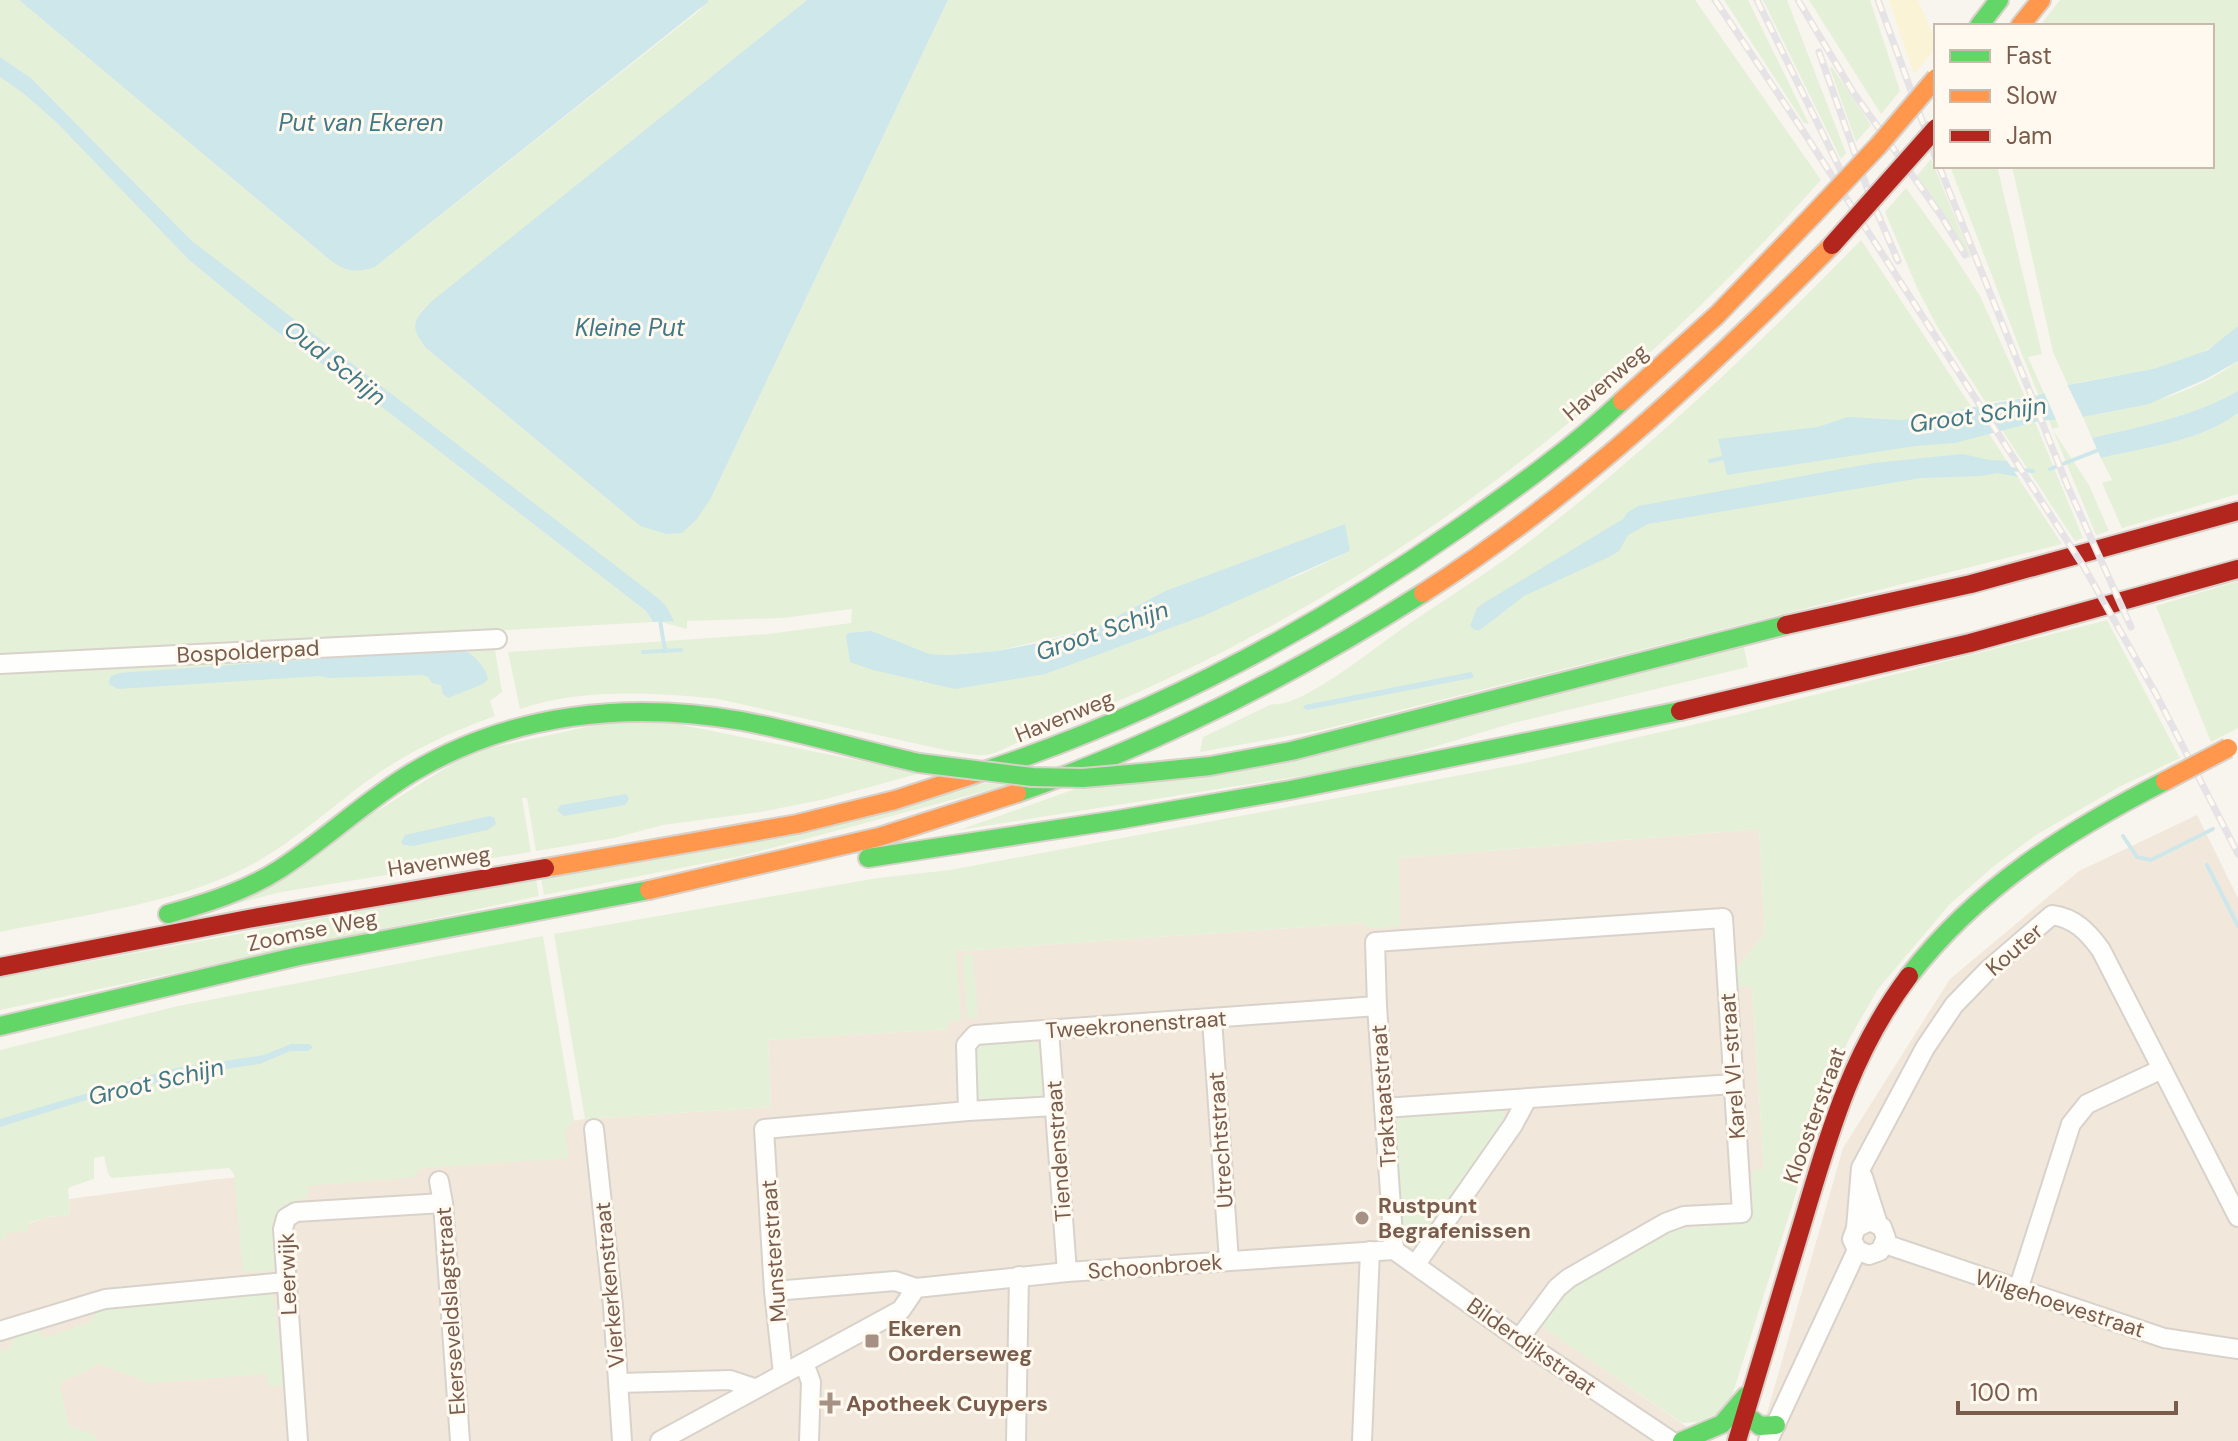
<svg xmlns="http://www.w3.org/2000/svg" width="2238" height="1441" viewBox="0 0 2238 1441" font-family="'DM Sans',sans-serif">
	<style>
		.residential { fill: #f1e8db }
		.green { fill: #e5f0d8; fill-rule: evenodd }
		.sand { fill: #fbf3d6 }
		.water { fill: #cee7ea }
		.pier { fill: #f8f5ee }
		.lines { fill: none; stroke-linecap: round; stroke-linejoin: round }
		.stream { stroke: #cee7ea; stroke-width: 4 }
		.street-casing { stroke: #d8d2cb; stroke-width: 22 }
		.fast-casing { stroke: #d8d1c9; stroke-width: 22 }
		.slow-casing { stroke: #d8d1c9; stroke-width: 22 }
		.jam-casing { stroke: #d8d1c9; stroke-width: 22 }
		.street { stroke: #fefefc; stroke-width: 18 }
		.fast { stroke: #63d668; stroke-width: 18 }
		.slow { stroke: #ff974d; stroke-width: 18 }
		.jam { stroke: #b3261e; stroke-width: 18 }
		.rail-casing { stroke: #e5e3e6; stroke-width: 7 }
		.rail { stroke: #fff9f0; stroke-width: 4; stroke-dasharray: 12; stroke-linecap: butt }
		.fast-bridge-casing { stroke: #d8d1c9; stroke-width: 22; stroke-linecap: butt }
		.slow-bridge-casing { stroke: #d8d1c9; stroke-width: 22; stroke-linecap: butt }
		.jam-bridge-casing { stroke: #d8d1c9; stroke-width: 22; stroke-linecap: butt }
		.fast-bridge { stroke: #63d668; stroke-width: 18 }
		.slow-bridge { stroke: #ff974d; stroke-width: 18 }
		.jam-bridge { stroke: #b3261e; stroke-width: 18 }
		.poi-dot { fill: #a59284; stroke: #fff9f0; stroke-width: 3 }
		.labels { text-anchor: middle; stroke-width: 6; stroke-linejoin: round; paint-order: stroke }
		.street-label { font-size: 22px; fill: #795c4b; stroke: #fff9f0 }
		.poi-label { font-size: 22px; font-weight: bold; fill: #795c4b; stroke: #fff9f0; text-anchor: start }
		.water-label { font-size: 24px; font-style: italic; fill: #407986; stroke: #fff9f0 }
	</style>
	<rect width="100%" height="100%" fill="#f8f5ee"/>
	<!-- residential -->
	<g class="residential">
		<path d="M2197,815L2238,898V1441H1759L1843,1148L1950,979L2079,871Z"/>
		<path d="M1759,829L1765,933L1736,969L1752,987L1764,1170L1753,1171L1752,1217L1745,1222L1674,1230L1542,1326L1707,1441H0V1239L7,1238V1233L27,1224L47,1217L70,1215L69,1199L217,1179L390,1167L397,1145L585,1119L771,1107L768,1040L947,1029L956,951L1363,923L1398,858Z"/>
	</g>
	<!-- green -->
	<g class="green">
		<path d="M0,0H19L330,260L375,267L700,10L708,0H807L421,311L419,339L426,348L640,526L710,500L948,0H1695L1821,180C1624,401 1383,589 1109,705C1079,718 1049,730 1019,742C1009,746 996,754 985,755C975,756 960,752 949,751L718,699C657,692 579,688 520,709L508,652L768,634L851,623L852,609L783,618L687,621V629L661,622L192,241L31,78L0,57ZM1325,532L1350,551L1295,577L920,682L913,647L930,654L950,655L997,651L1097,627L1165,591Z"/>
		<path d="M1724,0H1748L1809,124L1804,123Z"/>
		<path d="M1763,0H1787L1846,153L1841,159Z"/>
		<path d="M1809,0H1870L1900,91L1881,114Z"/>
		<path d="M2060,0H2238V326C2228,334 2219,343 2208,349C2167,373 2113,374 2068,385L2053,352L2012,166H2212V26H2040Z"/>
		<path d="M1832,67L1871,125L1856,142L1830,68Z"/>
		<path d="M0,77L24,94L56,122L189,260L272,328L374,401L646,611L653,622L492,631L502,692L490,701L495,716C451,732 409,751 370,779C334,805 297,839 258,861C183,904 83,914 0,932Z"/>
		<path d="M1931,159L1971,256L1969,258L1917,176Z"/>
		<path d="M1950,166H1997L2042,354L2028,357L2059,427L2052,429L2089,485L2109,531L2096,535L2023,357Z"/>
		<path d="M1906,188L1950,249L1980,296L2025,397L1986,403L1937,326L1918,290L1885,212Z"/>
		<path d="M1861,240L2062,544L1321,730L1200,752L1203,737L1272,704C1299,709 1372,650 1396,633C1440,602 1487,574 1530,541C1649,449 1757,347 1861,240Z"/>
		<path d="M2238,361V391C2192,417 2142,426 2092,438L2083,417C2137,407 2193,395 2238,361Z"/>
		<path d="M2238,413V494L2122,528L2102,483L2112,480L2101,458C2146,447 2200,442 2238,413Z"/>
		<path d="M2035,422L2083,538L2075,541L2002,430Z"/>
		<path d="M2238,581V728L2211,742L2156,606Z"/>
		<path d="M2107,620L2180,758L2119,787L2036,835L1994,866L1949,905L1878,989L1848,1041L1828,1092L1732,1396L1727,1409L1698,1422L1682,1423L1541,1326L1572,1288L1674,1230L1745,1222L1751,1217L1753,1170L1764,1169L1752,987H1737L1736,969L1765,933L1759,829L1399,858L1400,926L1367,928L1363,923L956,951L961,1020L948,1021V1029L768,1040L771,1107L585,1119L554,934L878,878L950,870L1525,763L1740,714Z"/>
		<path d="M1743,643L1748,667L1513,723L1377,764L959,830L1078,788Z"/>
		<path d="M638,716L921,773L826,799L761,812L663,825L614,838L536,851L527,798H522L531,852L281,892L224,907L471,752Z"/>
		<path d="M986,783L1008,785L741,856L544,895L541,878Z"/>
		<path d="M536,879L539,896L0,1010V978Z"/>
		<path d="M543,936L574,1120L565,1130L568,1158L423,1168L417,1172L415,1177L307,1186L308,1197C263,1210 274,1231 275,1270L243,1272L234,1174L229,1168L112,1178L108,1174L104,1156L94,1158V1179L70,1187L68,1189L70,1215L47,1217L28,1223V1231L7,1233V1238L0,1239V1050L178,1006Z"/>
		<path d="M973,954L978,1017L967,1019L963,955Z"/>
		<path d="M1034,1041L1038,1044L1043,1090L1036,1098L980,1101L977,1096L974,1051L981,1042Z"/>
		<path d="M1497,1109L1503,1110L1505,1121L1422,1237L1412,1240L1401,1230L1396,1121L1405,1116Z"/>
		<path d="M273,1293L284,1386H268L266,1374L150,1383L99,1364L59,1383L69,1426L95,1435L97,1441H0V1351L10,1348L17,1332L38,1327L44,1338L88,1323L103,1306Z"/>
	</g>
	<!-- sand -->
	<path class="sand" d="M1889,0H1918L1936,42V48L1914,74Z"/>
	<!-- water -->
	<g class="water">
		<path d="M19,0H708V2L375,267C356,273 346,272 330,260Z"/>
		<path d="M807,0H948L710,500L696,520L682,533L667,534L640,526L426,348C409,327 413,319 432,301Z"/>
		<path d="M0,57L31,78L192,241L659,599L666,606L674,621L653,622L646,611L374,401L272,328L189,260L56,122L24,94L0,77Z"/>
		<path d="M2238,326V361L2206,379L2149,404L2083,417L2039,421L1955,443L1915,446L1727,475L1718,439L1818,427L1848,417L1902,420L2039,395L2068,385L2153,369L2183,359L2208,350Z"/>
		<path d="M2238,391V413C2200,442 2146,447 2101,458L2092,438C2142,426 2192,417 2238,391Z"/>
		<path d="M1963,454L1989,460L2007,461L2018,477L1997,473L1981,476L1921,478L1648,524L1628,535L1619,551L1609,557L1524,596L1480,630H1475L1470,626L1477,608L1482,604L1623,519L1628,512L1638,506L1874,463Z"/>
		<path d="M1345,524L1350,551L1203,616L1045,674L955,689L873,670L850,662L846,636L848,633L871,631L930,654L950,655L997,651L1038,643L1097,627L1165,591Z"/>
		<path d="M460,649C472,652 486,667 488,679L483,684L448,698L443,694L441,685L432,683L428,677L423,675L329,678L320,676L118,689L109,684L110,677L119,673Z"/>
		<path d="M1471,672L1474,676L1472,678L1307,710L1303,708L1305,705Z"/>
		<path d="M626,794L629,799L625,805L564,816L557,810L561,805Z"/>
		<path d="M489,816L494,817L496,824L487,830L413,846L403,845L401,842L405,835Z"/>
		<path d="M291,1044H309L313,1047L308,1051H290L260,1064L211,1071L99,1096L0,1127V1119L132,1080L177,1068L264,1055Z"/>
	</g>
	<!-- pier -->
	<path class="pier" d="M2066,382L2083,417L2084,421L2058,424L2043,390Z"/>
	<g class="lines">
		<!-- stream -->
		<g class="stream">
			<path d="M1710,461L1723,458"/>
			<path d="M2010,469L2033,471"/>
			<path d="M2050,469L2101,449"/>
			<path d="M660,620L665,651"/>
			<path d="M643,652L681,650"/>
			<path d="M2123,836L2137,857L2151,860L2213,829"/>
			<path d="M2207,865L2238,926"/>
		</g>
		<defs>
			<g id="street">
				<path d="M0,664L497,639"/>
				<path d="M1212,1019L1229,1261"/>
				<path d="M1049,1030L1067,1272"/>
				<path d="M1384,1108L1733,1084"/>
				<path d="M968,1111L966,1045L975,1035L1377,1006"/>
				<path d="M594,1129L613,1306L622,1441"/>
				<path d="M1863,1177L1878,1224"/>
				<path d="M439,1181L443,1203L460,1441"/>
				<path d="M1856,1228L1861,1168L1925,1048L1954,1005L1988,970L2052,915C2075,918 2088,932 2101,950L2238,1217"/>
				<path d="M1885,1244L2164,1338L2238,1349"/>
				<path d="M1394,1250L1377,1006L1375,942L1723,918L1742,1213L1684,1216L1665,1223L1569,1278L1557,1288L1519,1339"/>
				<path d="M1394,1250L1519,1339L1671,1441"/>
				<path d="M1416,1264L1513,1125L1527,1099"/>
				<path d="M2018,1290L2071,1124L2087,1104L2162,1069"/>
				<path d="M774,1291L895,1281L916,1288"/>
				<path d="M0,1331L105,1299L285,1282"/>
				<path d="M804,1363L811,1382L809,1441"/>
				<path d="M783,1374L774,1291L764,1129L968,1111L1055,1106"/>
				<path d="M619,1383L730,1380L754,1388"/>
				<path d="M298,1441L283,1229L286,1218L296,1212L443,1203"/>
				<path d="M660,1441L901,1310L916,1288L1067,1272L1394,1250"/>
				<path d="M1016,1441L1019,1276"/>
				<path d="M1362,1441L1370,1251"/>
				<path d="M1768,1441L1857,1250L1852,1239L1856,1228L1870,1221L1882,1227L1886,1238L1880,1251L1869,1255L1857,1250"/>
			</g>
			<g id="fast">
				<path d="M1979,26L1999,0"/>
				<path d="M984,771C1154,715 1313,630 1459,528C1515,489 1572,448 1622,401"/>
				<path d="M1141,773L1210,766L1291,751L1786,625"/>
				<path d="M1017,793C1160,743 1295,674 1423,593"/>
				<path d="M868,858L1117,820L1290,790L1680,711"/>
				<path d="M168,914C207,903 246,891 280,869C326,839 366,800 413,772C512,713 629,701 742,721C801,732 860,750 919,763"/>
				<path d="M1909,976C1977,888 2067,831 2165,781"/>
				<path d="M0,1026L299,956L649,890"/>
				<path d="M1745,1414L1760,1426L1776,1425"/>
				<path d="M1682,1441L1722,1424L1746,1396"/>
			</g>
			<g id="slow">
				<path d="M2020,26L2041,0"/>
				<path d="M1622,401L1717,315L1813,215"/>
				<path d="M1423,593C1575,496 1706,372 1832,245"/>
				<path d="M545,868L797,824L895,800L984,771"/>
				<path d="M649,890L879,837L1017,793"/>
			</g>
			<g id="jam">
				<path d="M1786,625L1971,584L2238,511"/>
				<path d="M1680,711L1970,643L2238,569"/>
				<path d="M0,967L248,919L545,868"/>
				<path d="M1737,1441C1758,1371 1779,1301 1800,1231C1828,1138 1849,1056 1909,976"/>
			</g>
		</defs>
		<!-- street casing -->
		<use href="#street" class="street-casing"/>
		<!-- fast casing -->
		<use href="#fast" class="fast-casing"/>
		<!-- slow casing -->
		<use href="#slow" class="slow-casing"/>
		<!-- jam casing -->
		<use href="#jam" class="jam-casing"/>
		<!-- street -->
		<use href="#street" class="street"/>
		<!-- fast -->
		<use href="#fast" class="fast"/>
		<!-- slow -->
		<use href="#slow" class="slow"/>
		<!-- jam -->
		<use href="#jam" class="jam"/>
		<defs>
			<g id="rail">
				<path d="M1715,0L1807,137L2084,567L2156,694L2238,854"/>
				<path d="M1757,0L1843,175"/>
				<path d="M1798,0L1853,92L1940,214L1965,255"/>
				<path d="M1878,0L1936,159"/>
				<path d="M1819,52L1870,196L1898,261"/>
				<path d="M1939,166L2068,487L2131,627"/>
			</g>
		</defs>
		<!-- rail casing -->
		<use href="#rail" class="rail-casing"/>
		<!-- rail -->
		<use href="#rail" class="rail"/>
		<defs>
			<path id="fast-bridge" d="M919,763L1032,777L1083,778L1141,773"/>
			<g id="slow-bridge">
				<path d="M1813,215L1878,146L1936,78"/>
				<path d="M2165,781L2228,748"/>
			</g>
			<path id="jam-bridge" d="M1832,245L1936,128"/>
		</defs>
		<!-- fast-bridge casing -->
		<use href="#fast-bridge" class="fast-bridge-casing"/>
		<!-- slow-bridge casing -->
		<use href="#slow-bridge" class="slow-bridge-casing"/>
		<!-- jam-bridge casing -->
		<use href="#jam-bridge" class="jam-bridge-casing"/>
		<!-- fast-bridge -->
		<use href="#fast-bridge" class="fast-bridge"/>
		<!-- slow-bridge -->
		<use href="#slow-bridge" class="slow-bridge"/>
		<!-- jam-bridge -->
		<use href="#jam-bridge" class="jam-bridge"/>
	</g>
	<!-- markers -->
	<g class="poi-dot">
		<circle cx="1362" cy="1218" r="8"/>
		<rect x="864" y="1333" width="16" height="16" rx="4"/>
		<path d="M826 1391h8v8h8v8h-8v8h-8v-8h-8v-8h8z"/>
	</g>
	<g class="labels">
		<!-- street labels -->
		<g class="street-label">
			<text transform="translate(1605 382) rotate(-41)" y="8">Havenweg</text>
			<text transform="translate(248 651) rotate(-3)" y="8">Bospolderpad</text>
			<text transform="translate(1064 716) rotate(-22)" y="8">Havenweg</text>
			<text transform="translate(439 861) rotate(-9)" y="8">Havenweg</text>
			<text transform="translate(312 930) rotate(-12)" y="8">Zoomse Weg</text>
			<text transform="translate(2014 949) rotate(-41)" y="8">Kouter</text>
			<text transform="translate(1136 1024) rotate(-4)" y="8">Tweekronenstraat</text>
			<text transform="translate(1732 1066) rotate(-94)" y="8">Karel VI-straat</text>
			<text transform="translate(1383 1096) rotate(-94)" y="8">Traktaatstraat</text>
			<text transform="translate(1814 1115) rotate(-70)" y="8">Kloosterstraat</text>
			<text transform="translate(1220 1140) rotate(-94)" y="8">Utrechtstraat</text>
			<text transform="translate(1058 1151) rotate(-94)" y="8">Tiendenstraat</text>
			<text transform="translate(773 1251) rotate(-94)" y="8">Munsterstraat</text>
			<text transform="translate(1155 1266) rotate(-4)" y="8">Schoonbroek</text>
			<text transform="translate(287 1274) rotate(-92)" y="8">Leerwijk</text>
			<text transform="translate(609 1285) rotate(-95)" y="8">Vierkerkenstraat</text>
			<text transform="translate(2060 1303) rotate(18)" y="8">Wilgehoevestraat</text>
			<text transform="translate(450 1311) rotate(-94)" y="8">Ekerseveldslagstraat</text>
			<text transform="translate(1532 1346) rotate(35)" y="8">Bilderdijkstraat</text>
		</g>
		<!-- poi labels -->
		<g class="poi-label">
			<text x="1378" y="1213">Rustpunt<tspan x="1378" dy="25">Begrafenissen</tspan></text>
			<text x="888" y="1336">Ekeren<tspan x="888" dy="25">Oorderseweg</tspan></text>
			<text x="846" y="1411">Apotheek Cuypers</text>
		</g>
		<!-- water labels -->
		<g class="water-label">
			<text x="361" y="131">Put van Ekeren</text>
			<text x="630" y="336">Kleine Put</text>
			<text transform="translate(335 363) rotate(38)" y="8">Oud Schijn</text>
			<text transform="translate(1978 415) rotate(-8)" y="8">Groot Schijn</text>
			<text transform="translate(1102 631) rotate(-19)" y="8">Groot Schijn</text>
			<text transform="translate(156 1082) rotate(-13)" y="8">Groot Schijn</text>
		</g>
	</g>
	<!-- legend -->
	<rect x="1934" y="24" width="280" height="144" fill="#fff9f0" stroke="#c9baae" stroke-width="2"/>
	<rect x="1950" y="50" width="40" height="12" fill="#63d668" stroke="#c9baae" stroke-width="2"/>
	<text x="2006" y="64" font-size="24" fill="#795c4b">Fast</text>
	<rect x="1950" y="90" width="40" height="12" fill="#ff974d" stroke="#c9baae" stroke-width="2"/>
	<text x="2006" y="104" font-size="24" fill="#795c4b">Slow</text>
	<rect x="1950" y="130" width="40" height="12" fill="#b3261e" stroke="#c9baae" stroke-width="2"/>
	<text x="2006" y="144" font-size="24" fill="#795c4b">Jam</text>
	<!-- scale -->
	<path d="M1958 1401v12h218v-12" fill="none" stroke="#795c4b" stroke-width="4"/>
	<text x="1970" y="1401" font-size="24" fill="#795c4b" stroke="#fff9f0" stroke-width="6" paint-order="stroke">100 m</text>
</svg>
